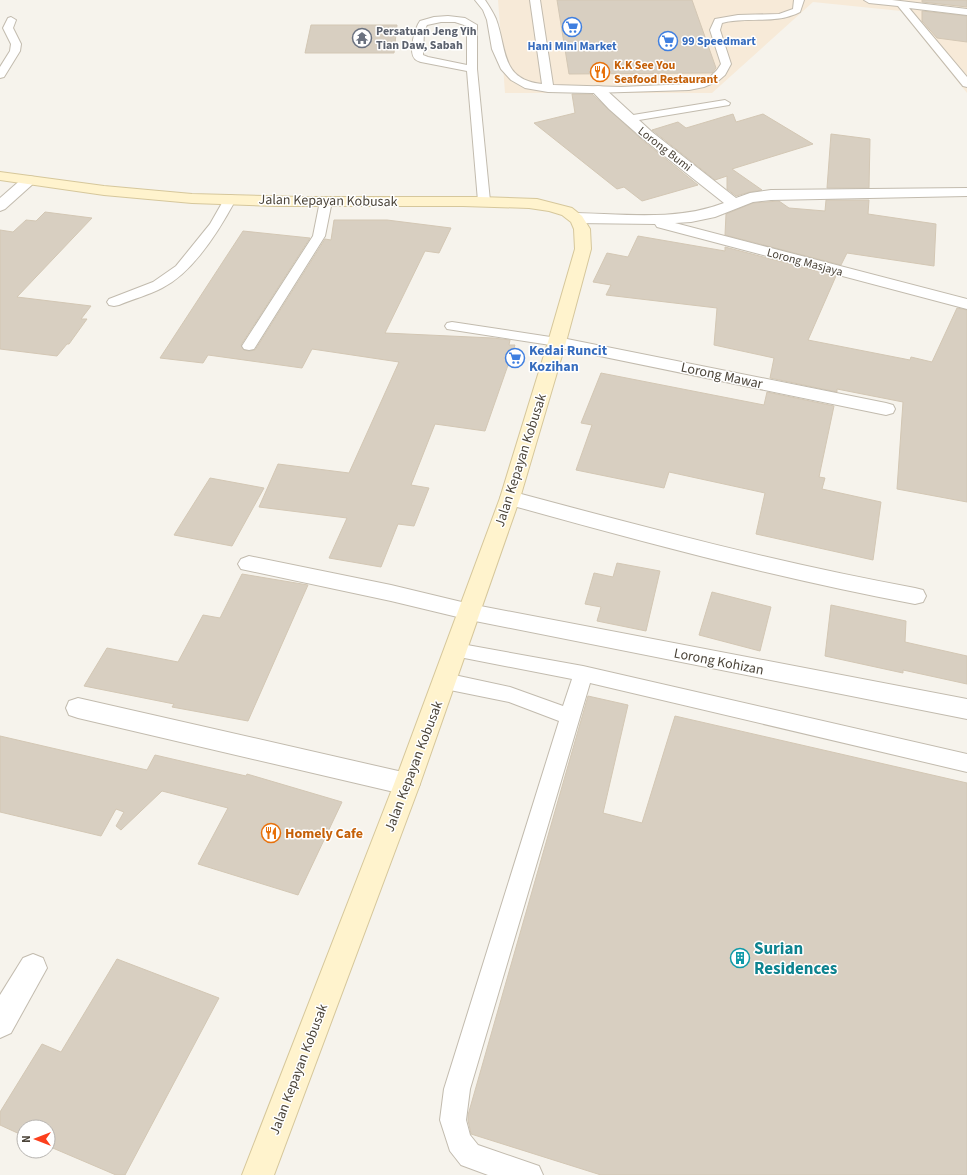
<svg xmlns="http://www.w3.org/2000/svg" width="967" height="1175" viewBox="0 0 967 1175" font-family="'Source Sans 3',sans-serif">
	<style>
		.commercial { fill: #f7ead8 }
		.building { fill: #d8cfc1; stroke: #d3c7b4 }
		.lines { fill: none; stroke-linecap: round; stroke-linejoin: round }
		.lane-casing { stroke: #c2bbae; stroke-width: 2 }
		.street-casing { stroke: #c2bbae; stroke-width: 2 }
		.secondary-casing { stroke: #d6c79b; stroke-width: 2 }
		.lane { fill: #fff; fill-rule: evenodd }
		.street { fill: #fff; fill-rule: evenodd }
		.secondary { fill: #fff3cd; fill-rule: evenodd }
		.labels { text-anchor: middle; stroke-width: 3; stroke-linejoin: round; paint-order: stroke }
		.far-worship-label { font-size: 12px; font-weight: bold; fill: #5b616d; stroke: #fff; text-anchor: start }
		.far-shop-label { font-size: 12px; font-weight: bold; fill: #366cbe; stroke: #fff; text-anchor: start }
		.far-food-label { font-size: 12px; font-weight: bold; fill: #c56008; stroke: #fff; text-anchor: start }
		.far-street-label { font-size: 12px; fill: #4b4439; stroke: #fff }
		.street-label { font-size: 14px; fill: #4b4439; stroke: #fff }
		.shop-label { font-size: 14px; font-weight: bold; fill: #366cbe; stroke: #fff; text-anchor: start }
		.food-label { font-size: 14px; font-weight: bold; fill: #c56008; stroke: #fff; text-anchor: start }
		.near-culture-label { font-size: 17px; font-weight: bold; fill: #0d838f; stroke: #fff; text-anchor: start }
	</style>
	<rect width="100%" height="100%" fill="#f6f3ec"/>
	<!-- commercial -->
	<path class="commercial" d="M498,0H967V93L901,11L813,2L712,93H505Z"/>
	<!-- building -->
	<g class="building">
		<path d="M557,0H692L716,68L712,73L569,74Z"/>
		<path d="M922,0H967V7L922,2Z"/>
		<path d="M922,11L967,16V42L937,38L922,21Z"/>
		<path d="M311,25H397L394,53H305Z"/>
		<path d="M572,94H592L641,139L698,185L642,201L624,187L617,189L534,123L575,113Z"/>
		<path d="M733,114L736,122L763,114L813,144L732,169L762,190L750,192L736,196L727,189V176L715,180L652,130L678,122L686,128Z"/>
		<path d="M831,134L870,139L869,188H827Z"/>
		<path d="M826,200H869L868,214L936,224L934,266L847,253L841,265L725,235L726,214L753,203L779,201L789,208L825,211Z"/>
		<path d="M45,212L92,218L17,297L91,306L81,319H87L69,344H67L57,356L0,349V230L13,232L26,220L36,221Z"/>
		<path d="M334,220H387L451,228L439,253L425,251L385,333L493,338L510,340L509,345H515L485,431L435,424L411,485L429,488L414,526L398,524L381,567L329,558L347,518L259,507L278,464L349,473L399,362L312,349L302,368L208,355L203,363L160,358L243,231L310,238L241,345L244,350L249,351L255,350L325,239L331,240Z"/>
		<path d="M638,236L725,251V247L836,276L808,340L910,360L911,357L932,362L957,308L967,310V502L897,489L903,402L837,389V392L770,378L774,358L714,345L717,308L606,295L611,285L593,282L607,253L628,257Z"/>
		<path d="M601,373L764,405L767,392L834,406L819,477L825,478L822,489L881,502L873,560L756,534L765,493L669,472L664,488L576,470L592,425L581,423Z"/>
		<path d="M210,478L264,488L232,546L174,535Z"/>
		<path d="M617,563L660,571L646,631L597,621L601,607L585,604L594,573L613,577Z"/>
		<path d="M242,574L308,585L248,721L172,707L174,704L84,686L107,648L178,662L203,615L220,618Z"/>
		<path d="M712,592L771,607L760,651L699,635Z"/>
		<path d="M831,605L906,621L905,642L967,656V684L903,670V673L825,656Z"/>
		<path d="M588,696L628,705L603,813L642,823L675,716L967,783V1175H601L471,1134L468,1120V1115Z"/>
		<path d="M0,736L147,770L155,755L246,776L247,774L342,802L298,895L198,864L228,808L162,791L121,830L116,826L124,812L116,809L101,836L0,812Z"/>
		<path d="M117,959L219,998L125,1175H116L48,1146V1127H24V1136L0,1125V1112L42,1044L61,1052Z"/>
	</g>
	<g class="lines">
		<defs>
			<g id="lane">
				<path d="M475,0H485C489,6 493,12 496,19C507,48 500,80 542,84L530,0H540L553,85L621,87L689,84L701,81L710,77L717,70L721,64L710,30L715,19L738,15L779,14L793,9L794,0H804L800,12C775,25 748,16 722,23L720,30L731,64L725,75L718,81L704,87L689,90L592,93L548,92L525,88L511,80L501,69L492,49L487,20L483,10Z"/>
				<path d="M864,0H892L967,9V15L909,8L967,77V87L963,86L898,6L869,3Z"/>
				<path d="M448,16L465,18L477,25V69L490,201L488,204H480L478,201L467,71L421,62C419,61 417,61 415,59C408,52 415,28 420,21L434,17ZM441,22H455L467,26V65L428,57L423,55L424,31L427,25Z"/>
				<path d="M11,17L16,20L13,28L21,44L20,51L4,77L0,78V67L10,51L11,44L3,28L8,18Z"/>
				<path d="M725,100L730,103L729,105L627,122L621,119L627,116Z"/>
				<path d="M230,195L234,196L236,199C220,229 194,272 162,288C149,295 133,299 119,305L114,306L109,305L107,302L109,299L153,282L176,266L210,224L226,196Z"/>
				<path d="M326,197L330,198L332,201L325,236L254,349L249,350L244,349L242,346L313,236L320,201L322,198Z"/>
				<path d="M452,322L557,338L562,339L564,342L562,345L557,346L447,329L445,326L447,323Z"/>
				<path d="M456,643L583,666L967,754V772L590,683L470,1089L466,1120L470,1135L478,1145L539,1166L543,1175H488L461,1165L450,1151L440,1120L444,1089L559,721L509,702L445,689L438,686L435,681L438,676L445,673L510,687L563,706L572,679L449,655L447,650L449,645Z"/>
			</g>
			<g id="street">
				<path d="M598,86L603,87L652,132L736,198L750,193L771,190L967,188V196L771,200L753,202L715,217L691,222L675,223L967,299V309L657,227L655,224L576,223L571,221L568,218L571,215L576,213C624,214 678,221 724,203L642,138L609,109L591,90L593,87Z"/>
				<path d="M29,176L34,177L36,180L34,183L5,209L0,211V198L24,177Z"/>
				<path d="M557,337L886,403L893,405L895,409L893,413L886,415L551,346L548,342L551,338Z"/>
				<path d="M510,491C644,527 778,563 915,588L923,590L926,596L923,602L915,604C776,578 639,541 503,503L500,498L503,493Z"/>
				<path d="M249,556L391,585L470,604L967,699V719L470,620L391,601L241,569L238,564L241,559Z"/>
				<path d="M78,698L407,773L416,776L420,784L416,792L407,795L78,718L69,715L66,708L69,701Z"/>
				<path d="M33,954L43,958L47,968L11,1033L0,1038V995L23,958Z"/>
			</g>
			<path id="secondary" d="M0,172L104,186L192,194L302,197H480L537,199L572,208L582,216L590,229L591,249L566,342L520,498L420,784L274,1175H242L394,784L500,498L548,342L575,249L574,229L571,222L562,215L549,211L529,208L463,206H275L192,203L104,195L0,180Z"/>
		</defs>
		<!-- lane casing -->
		<use href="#lane" class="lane-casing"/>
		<!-- street casing -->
		<use href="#street" class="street-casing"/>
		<!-- secondary casing -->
		<use href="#secondary" class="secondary-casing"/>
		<!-- lane -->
		<use href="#lane" class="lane"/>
		<!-- street -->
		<use href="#street" class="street"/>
		<!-- secondary -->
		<use href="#secondary" class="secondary"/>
	</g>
	<!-- icons -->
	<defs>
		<symbol id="supermarket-ring" viewBox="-11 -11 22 22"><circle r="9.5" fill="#fff" stroke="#3f7fe0" stroke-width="1.5"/><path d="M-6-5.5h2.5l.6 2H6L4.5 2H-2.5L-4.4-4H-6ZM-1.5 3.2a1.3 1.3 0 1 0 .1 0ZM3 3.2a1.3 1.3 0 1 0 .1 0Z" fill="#3f7fe0"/></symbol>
		<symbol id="temple-ring" viewBox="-11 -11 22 22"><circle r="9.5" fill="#fff" stroke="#6b7280" stroke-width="1.5"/><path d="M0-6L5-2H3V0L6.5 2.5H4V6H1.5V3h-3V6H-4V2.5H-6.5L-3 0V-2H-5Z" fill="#6b7280"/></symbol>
		<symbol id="restaurant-ring" viewBox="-11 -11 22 22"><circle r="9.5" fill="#fff" stroke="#e8710a" stroke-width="1.5"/><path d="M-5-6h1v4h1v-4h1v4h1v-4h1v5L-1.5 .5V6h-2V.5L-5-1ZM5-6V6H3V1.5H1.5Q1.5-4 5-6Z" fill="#e8710a"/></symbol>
		<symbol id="building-ring" viewBox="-11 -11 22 22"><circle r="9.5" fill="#fff" stroke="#0f9aa8" stroke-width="1.5"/><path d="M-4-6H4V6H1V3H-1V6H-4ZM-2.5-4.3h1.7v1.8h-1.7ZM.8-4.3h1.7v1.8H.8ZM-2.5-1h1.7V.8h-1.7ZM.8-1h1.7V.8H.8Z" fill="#0f9aa8"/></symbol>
	</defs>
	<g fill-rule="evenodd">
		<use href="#supermarket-ring" x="561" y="16" width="22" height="22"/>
		<use href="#temple-ring" x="351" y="27" width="22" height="22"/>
		<use href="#supermarket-ring" x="657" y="30" width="22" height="22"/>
		<use href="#restaurant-ring" x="589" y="61" width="22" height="22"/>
		<use href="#supermarket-ring" x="504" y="347" width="22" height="22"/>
		<use href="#restaurant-ring" x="260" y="822" width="22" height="22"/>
		<use href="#building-ring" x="729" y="947" width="22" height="22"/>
	</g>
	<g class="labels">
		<!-- far-worship labels -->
		<g class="far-worship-label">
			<text x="376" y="35">Persatuan Jeng Yih<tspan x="376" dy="14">Tian Daw, Sabah</tspan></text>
		</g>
		<!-- far-shop labels -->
		<g class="far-shop-label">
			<text x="682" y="45">99 Speedmart</text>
			<text x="572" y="50" text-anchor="middle">Hani Mini Market</text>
		</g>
		<!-- far-food labels -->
		<g class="far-food-label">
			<text x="614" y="69">K.K See You<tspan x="614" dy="14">Seafood Restaurant</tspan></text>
		</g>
		<!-- far-street labels -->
		<g class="far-street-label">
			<text transform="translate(665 149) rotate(38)" y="4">Lorong Bumi</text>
			<text transform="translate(805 262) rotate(15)" y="4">Lorong Masjaya</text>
		</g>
		<!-- street labels -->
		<g class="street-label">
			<text transform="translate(328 200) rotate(1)" y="5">Jalan Kepayan Kobusak</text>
			<text transform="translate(722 375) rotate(12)" y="5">Lorong Mawar</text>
			<text transform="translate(520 460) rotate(-72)" y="5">Jalan Kepayan Kobusak</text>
			<text transform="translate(719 661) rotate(11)" y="5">Lorong Kohizan</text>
			<text transform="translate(413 766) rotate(-69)" y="5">Jalan Kepayan Kobusak</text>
			<text transform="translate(298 1069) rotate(-69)" y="5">Jalan Kepayan Kobusak</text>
		</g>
		<!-- shop labels -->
		<g class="shop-label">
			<text x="529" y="355">Kedai Runcit<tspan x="529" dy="16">Kozihan</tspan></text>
		</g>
		<!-- food labels -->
		<g class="food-label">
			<text x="285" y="838">Homely Cafe</text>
		</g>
		<!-- near-culture labels -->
		<g class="near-culture-label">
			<text x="754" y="954">Surian<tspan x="754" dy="20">Residences</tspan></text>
		</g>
	</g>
	<!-- north arrow -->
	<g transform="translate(36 1139) rotate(270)"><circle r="19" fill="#ffffff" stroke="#b7b4b0"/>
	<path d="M0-3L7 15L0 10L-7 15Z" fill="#fc3f1d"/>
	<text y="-6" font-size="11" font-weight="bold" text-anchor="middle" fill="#4b4439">N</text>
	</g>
</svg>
